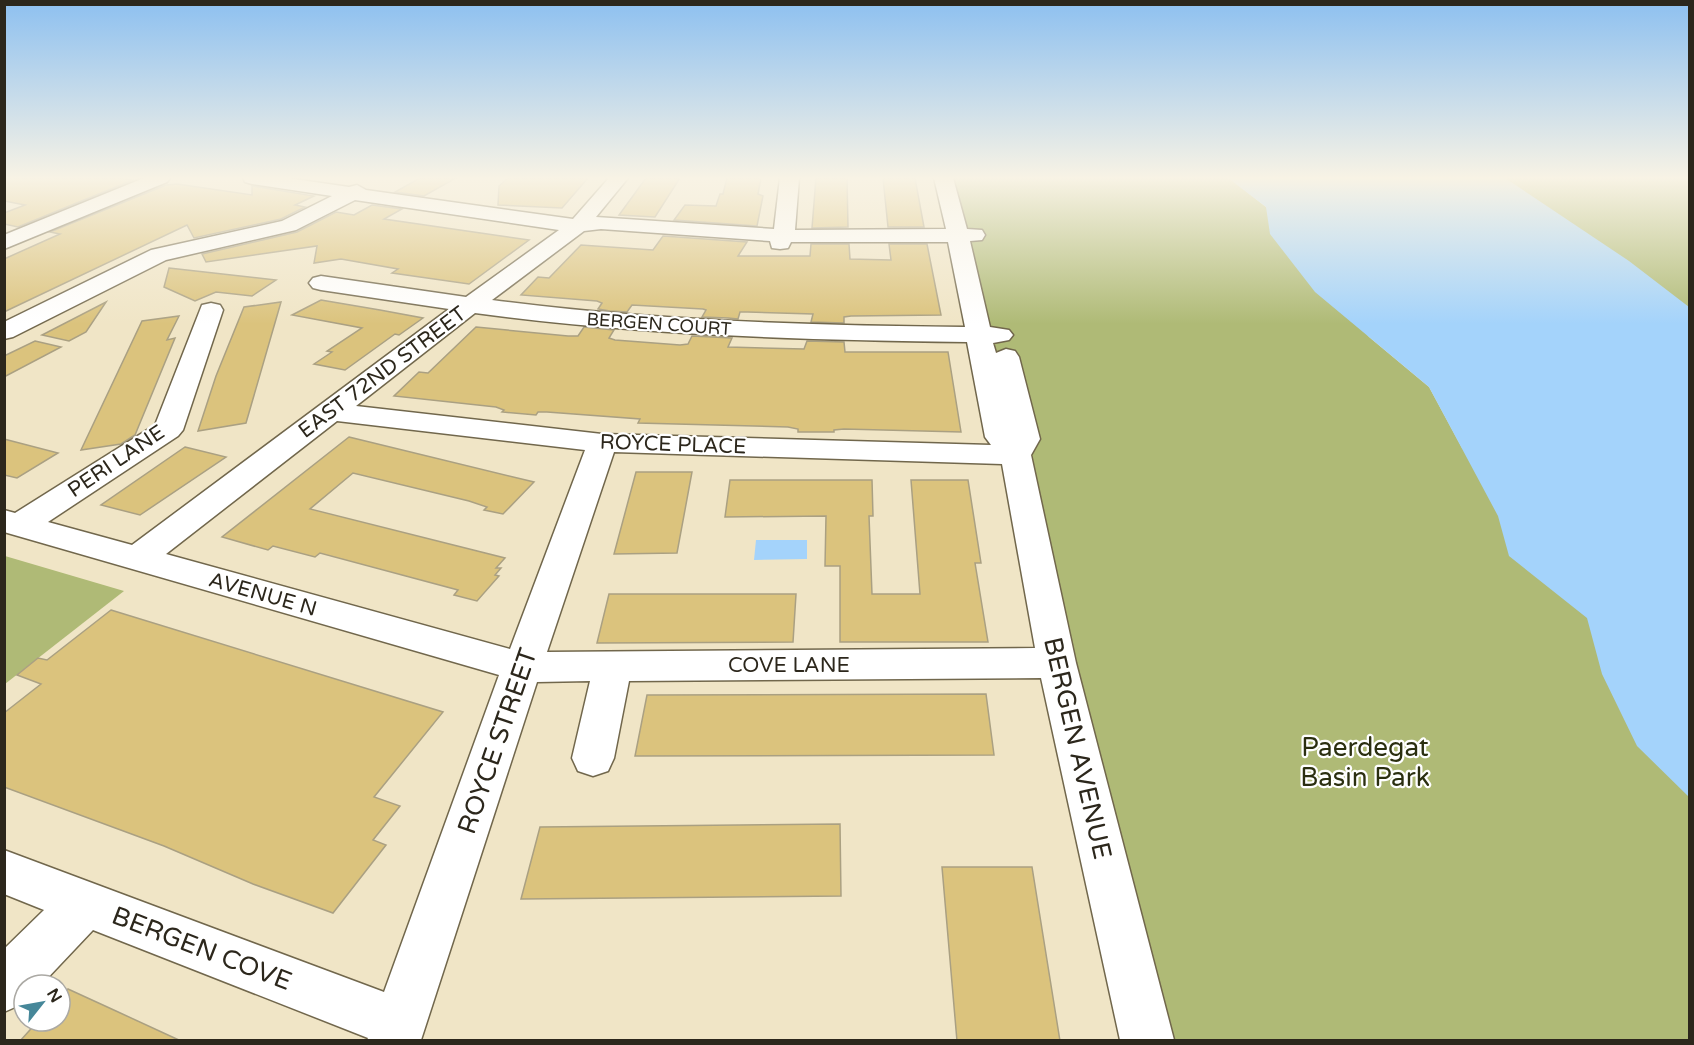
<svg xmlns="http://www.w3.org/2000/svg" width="1694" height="1045" viewBox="0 0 1694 1045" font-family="'Varela Round',sans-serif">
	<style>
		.green { fill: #afba76 }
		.water { fill: #a4d3fb }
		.building { fill: #dbc37d; stroke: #aaa082; stroke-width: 1.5 }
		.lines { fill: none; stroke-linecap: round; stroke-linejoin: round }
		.minor-casing { stroke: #71674c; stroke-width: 3 }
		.minor { fill: #fff; fill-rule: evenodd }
		.labels { text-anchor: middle; stroke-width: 4.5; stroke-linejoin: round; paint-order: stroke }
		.far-street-label { font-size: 18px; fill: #2c271c; stroke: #fff }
		.street-label { font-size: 21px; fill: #2c271c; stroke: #fff }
		.near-street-label { font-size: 26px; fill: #2c271c; stroke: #fff }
		.near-park-label { font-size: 26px; fill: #2b2f10; stroke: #fff }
	</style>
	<rect width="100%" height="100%" fill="#f0e5c6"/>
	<!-- green -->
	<g class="green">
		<path d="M943,178H1235L1248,193L1266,207L1369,337L1429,387L1462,448L1689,718V1040H1146Z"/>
		<path d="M1494,178H1689V318Z"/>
		<path d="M5,556L124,591L5,684L4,556Z"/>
	</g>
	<!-- water -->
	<g class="water">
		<path d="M1228,178H1505L1629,261L1689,307V797L1637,746L1602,674L1587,618L1509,556L1498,516L1429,387L1315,292L1270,234L1266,207Z"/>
		<path d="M756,540H807V559L754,560Z"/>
	</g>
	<!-- building -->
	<g class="building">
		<path d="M4,178H119L133,180L18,227L4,224V213L25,205L4,201Z"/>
		<path d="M420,178H456L424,196L395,192Z"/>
		<path d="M508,178H588L562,208L498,205L499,186Z"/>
		<path d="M646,178H680L655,217L619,215Z"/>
		<path d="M727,178H761L758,194L763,196L757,226L674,220L685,205L716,206L720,194H723Z"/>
		<path d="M816,178H847L848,227L812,228Z"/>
		<path d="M883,178H915L924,227H888Z"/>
		<path d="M177,184L252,195V186L314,196L295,205L305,207L281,219L194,238L187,225L4,312V259L60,234L50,232L166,185Z"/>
		<path d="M372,205L402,209L384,219L529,240L469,284L392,273L398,269L341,259L314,263L317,246L206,262L202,254L297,232L336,212L354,215Z"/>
		<path d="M663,236L747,242L738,256H810L811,244H849L850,259L891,260L889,244H927L941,315L851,316L844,317V323L811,322L813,314L748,312H740L738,319L728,318L702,317L706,310L703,309L632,305L627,312L610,311L598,309L602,303L597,301L521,295L538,277L549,278L581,245L653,250Z"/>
		<path d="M169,268L276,280L252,296L216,292L195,301L164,287Z"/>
		<path d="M321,300L380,310L423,318L399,335L395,334L345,370L314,364L332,352L327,351L362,328L292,315Z"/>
		<path d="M106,302L86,332L69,341L42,335Z"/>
		<path d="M281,302L246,423L198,431L216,376L244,307Z"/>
		<path d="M179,316L167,340L175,338L135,435L121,444L81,450L142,321Z"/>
		<path d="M476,327L568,336H578L584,327L614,330L609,338L615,340L680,345L688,344L692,336L732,338L728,347L804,349L807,341L844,342L845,352H948L961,432L844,429L834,430V432H798V429L788,427L638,423L640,419L547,412H538L536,415L502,412L504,410L496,407L394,396L419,372L428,373Z"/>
		<path d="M35,341L61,347L4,377V356Z"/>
		<path d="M349,437L534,482L503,514L484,510L487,507L469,501L353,473L310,509L505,558L496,568H501L495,575L499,576L477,601L454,595L458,590L320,553L315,557L273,546L268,550L222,537Z"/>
		<path d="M4,439L58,453L17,478L4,475Z"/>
		<path d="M185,447L226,457L140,515L101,505Z"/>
		<path d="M636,472H692L677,553L614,554Z"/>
		<path d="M730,480H872L873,516H869L872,594H920L911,480H968L981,563H975L988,642H840V566H825L826,516L725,517Z"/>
		<path d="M609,594H796L793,642L597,643Z"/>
		<path d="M111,610L443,712L374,797L400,806L373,840L386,845L333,913L253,884L164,846L4,787V713L41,684L17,675L38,658L47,660Z"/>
		<path d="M986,694L994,755L635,756L647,695Z"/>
		<path d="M840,824L841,896L521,899L540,827Z"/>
		<path d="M942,867H1032L1060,1041H957Z"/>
		<path d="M68,989L116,1011L181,1041H20L38,1021H60V998Z"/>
	</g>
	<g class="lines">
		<defs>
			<g id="minor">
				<path d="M144,178H170L167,182L4,249V235Z"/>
				<path d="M243,178H287L349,187L357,185L366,190L573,219L609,178H628L596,217L774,229L780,178H799L795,230L946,229L934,178H953L967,229L982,230L985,235L982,240L970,241L990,327L1009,330L1013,335L1009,340L993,343L996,353L1006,349L1015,351L1019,357L1040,439L1031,455L1076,663L1174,1040H1120L1041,678L629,681L614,758L608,771L593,776L578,771L572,758L590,681L537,682L421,1040H367L368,1038L93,930L41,985H24L22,1004L4,1012V949L44,910L4,894V850L384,992L499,675L4,532V510L15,513L155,425L202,305L211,303L220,305L223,310L183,430L178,436L48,522L132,545L449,309L321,290L313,288L309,283L313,278L321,276L466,297L559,230L355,200L296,230L166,260L13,337L4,339V322L151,250L282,221L332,196L252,184L245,182ZM601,229L770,241L772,248L780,249L788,248L791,242H948L965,327C807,325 649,321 492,300L584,231ZM475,313C639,335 803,340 967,342L985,437L991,445L602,434L356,406ZM337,421L585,450L510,649L166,554ZM614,452L1002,464L1035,648L547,652Z"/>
			</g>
		</defs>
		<!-- minor casing -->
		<use href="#minor" class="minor-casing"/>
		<!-- minor -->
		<use href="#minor" class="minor"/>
	</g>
	<!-- sky -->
	<linearGradient id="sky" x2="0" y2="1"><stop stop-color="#8dc0f0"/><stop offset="0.55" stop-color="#f8f3e5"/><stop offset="1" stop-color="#f8f3e5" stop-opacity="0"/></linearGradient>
	<rect width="1694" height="324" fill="url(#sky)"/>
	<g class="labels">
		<!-- far-street labels -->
		<g class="far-street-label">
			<text transform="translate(659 324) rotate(4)" y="6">BERGEN COURT</text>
		</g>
		<!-- street labels -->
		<g class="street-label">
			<text transform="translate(382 372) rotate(-37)" y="7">EAST 72ND STREET</text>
			<text transform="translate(673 444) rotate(2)" y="7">ROYCE PLACE</text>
			<text transform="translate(116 461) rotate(-34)" y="7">PERI LANE</text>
			<text transform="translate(263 594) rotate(16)" y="7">AVENUE N</text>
			<text x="789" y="672">COVE LANE</text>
		</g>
		<!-- near-street labels -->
		<g class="near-street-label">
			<text transform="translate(497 741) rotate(-71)" y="9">ROYCE STREET</text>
			<text transform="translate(1078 748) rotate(77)" y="9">BERGEN AVENUE</text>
			<text transform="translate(202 948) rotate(21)" y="9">BERGEN COVE</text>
		</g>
		<!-- near-park labels -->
		<g class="near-park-label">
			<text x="1365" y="756">Paerdegat<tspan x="1365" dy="30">Basin Park</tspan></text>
		</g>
	</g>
	<!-- border -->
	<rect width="1694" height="1045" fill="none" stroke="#2c271c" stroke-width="12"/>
	<!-- north arrow -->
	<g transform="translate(42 1003) rotate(59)"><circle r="28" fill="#ffffff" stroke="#aba9a4" stroke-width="1.5"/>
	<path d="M0-4.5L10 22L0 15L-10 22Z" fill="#468799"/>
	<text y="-9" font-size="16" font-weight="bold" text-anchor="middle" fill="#2c271c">N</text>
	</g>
</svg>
